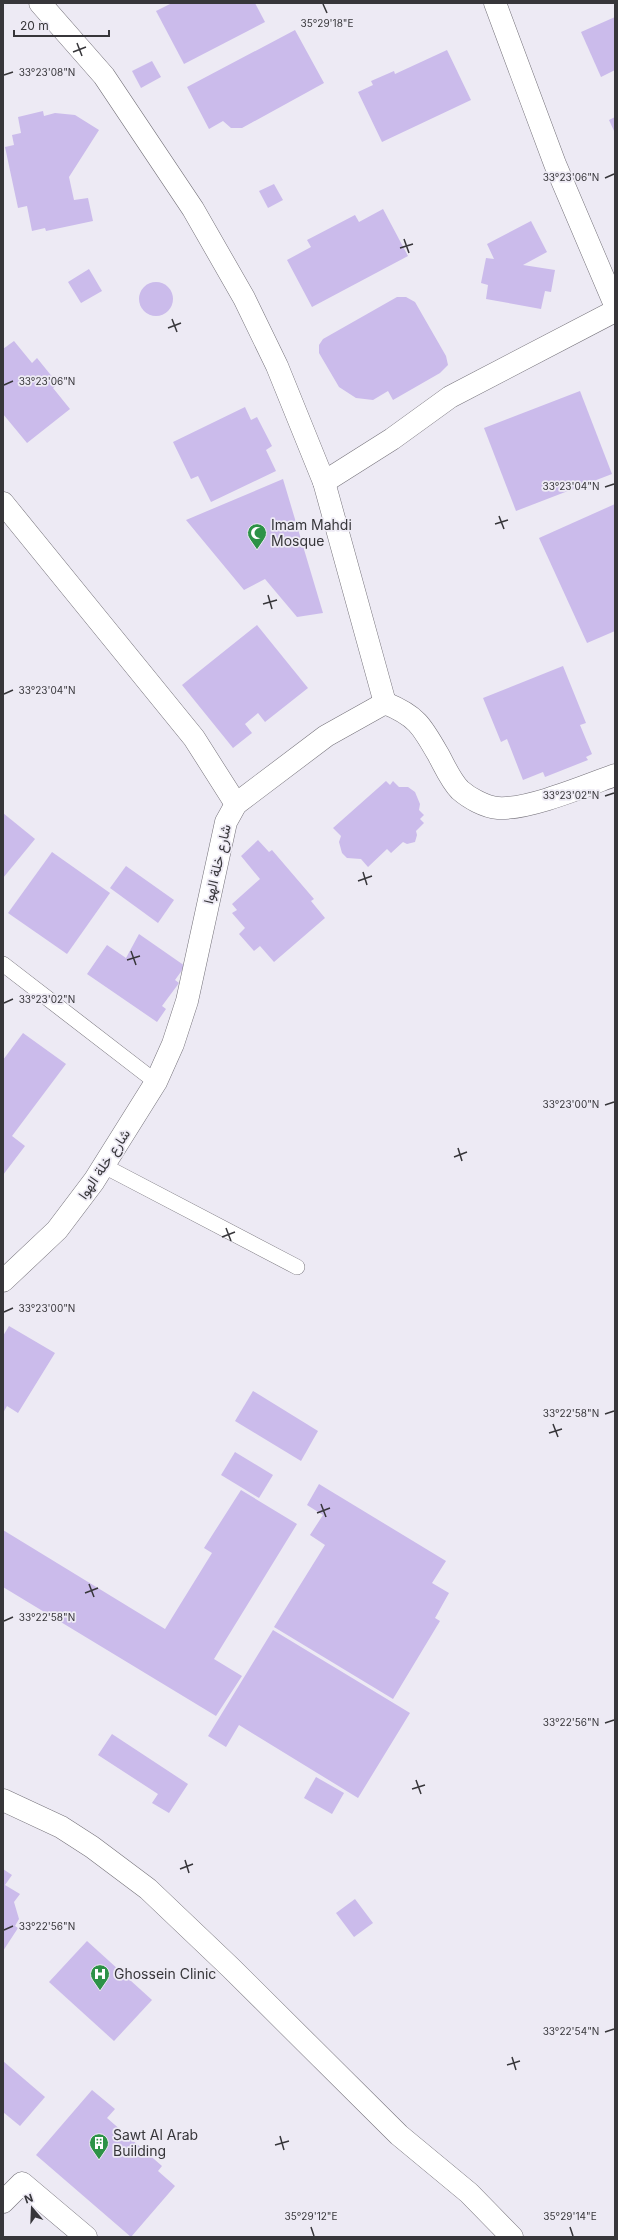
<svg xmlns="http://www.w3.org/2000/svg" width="618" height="2240" viewBox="0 0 618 2240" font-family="Inter,Vazirmatn,sans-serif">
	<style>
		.building { fill: #cbbbeb }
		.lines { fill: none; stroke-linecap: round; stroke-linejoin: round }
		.service-casing { stroke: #75727a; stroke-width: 16 }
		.minor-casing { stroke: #75727a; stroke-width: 23 }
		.service { stroke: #fff; stroke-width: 15 }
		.minor { stroke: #fff; stroke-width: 22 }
		.ticks { fill: none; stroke: #37363a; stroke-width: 1.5 }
		.labels { text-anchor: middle; stroke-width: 3.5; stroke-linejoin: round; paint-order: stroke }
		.poi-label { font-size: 14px; fill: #37363a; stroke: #edeaf4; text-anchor: start }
		.street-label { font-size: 14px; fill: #37363a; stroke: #edeaf4 }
		.ticks-label { font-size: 10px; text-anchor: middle; fill: #37363a; stroke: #edeaf4; stroke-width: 3.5; stroke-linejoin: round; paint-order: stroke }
	</style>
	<rect width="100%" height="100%" fill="#edeaf4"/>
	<!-- building -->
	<g class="building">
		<path d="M172,3H255L265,22L184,64L156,11Z"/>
		<path d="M615,17V70L601,77L581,32Z"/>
		<path d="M295,30L324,83L242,128H231L223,121L209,129L187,87Z"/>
		<path d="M447,50L471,100L382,142L358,92L373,85L371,81L394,71L395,74Z"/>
		<path d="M152,61L161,77L141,88L132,71Z"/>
		<path d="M43,111L44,116L55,113L75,115L99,130L69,177L74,200L88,198L93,221L46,231L45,228L32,231L27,206L18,208L5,147L14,145L12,135L21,133L18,117Z"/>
		<path d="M615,117V133L609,120Z"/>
		<path d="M274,184L283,200L268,208L259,191Z"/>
		<path d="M383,209L408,256L312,307L287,260L311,247L307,240L355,215L359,222Z"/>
		<path d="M531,221L547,252L523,265L555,270L551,292L545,291L541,309L486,299L488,285L481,283L486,258L494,259L487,244Z"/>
		<path d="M89,269L102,291L81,303L68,282Z"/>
		<circle cx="156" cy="299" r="17"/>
		<path d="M397,297H406L415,302L446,356L448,365L440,373L393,400L388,391L373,400L356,398L339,387L319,353V345L323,339Z"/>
		<path d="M14,341L32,363L37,358L58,384L53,388L70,409L27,443L3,414V349Z"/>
		<path d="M580,391L612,474L516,511L484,428Z"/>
		<path d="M245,407L251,420L257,417L272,446L266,450L276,471L211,502L198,476L191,479L173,442Z"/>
		<path d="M283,479L323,613L297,617L265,579L244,590L186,520Z"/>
		<path d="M615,504V631L587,643L539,538Z"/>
		<path d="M257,625L308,688L265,722L258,713L245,724L252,733L233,748L182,685Z"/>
		<path d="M563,666L586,723L580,725L592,754L586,757L588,760L545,777L543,772L523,780L507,739L501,742L483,698Z"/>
		<path d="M386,781L390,785L393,781L399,787H408L415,792L420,804L419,810L424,815L420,819L424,823L416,831L417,835L415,842L407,844L403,842L391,853L387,849L368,867L361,859L347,858L342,853L339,842L341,836L333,828Z"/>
		<path d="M3,813L35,839L3,878Z"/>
		<path d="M258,840L269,852L272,850L314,899L311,901L325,918L274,962L260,946L254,951L239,934L245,928L232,913L237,910L232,904L260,879L241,856Z"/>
		<path d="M52,852L110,893L67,954L8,913Z"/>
		<path d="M126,866L174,900L158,923L110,888Z"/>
		<path d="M139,934L185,966L175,980L179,983L162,1006L166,1009L157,1022L87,974L107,945L126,958Z"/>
		<path d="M23,1033L66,1064L12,1136L25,1146L3,1175V1060Z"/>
		<path d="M9,1326L55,1353L18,1413L7,1406L3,1413V1336Z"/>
		<path d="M253,1391L318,1431L301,1461L235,1421Z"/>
		<path d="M235,1452L273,1475L259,1498L221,1475Z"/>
		<path d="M319,1484L446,1561L432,1583L449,1593L435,1618L440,1621L393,1699L274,1627L325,1545L310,1535L323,1515L307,1505Z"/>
		<path d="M241,1490L297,1524L214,1659L242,1676L216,1716L3,1587V1530L165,1629L212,1553L204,1548Z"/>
		<path d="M273,1630L410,1713L358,1798L239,1725L226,1747L208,1736Z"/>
		<path d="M112,1734L188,1784L169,1813L152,1803L158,1794L98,1755Z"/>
		<path d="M316,1777L344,1793L332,1814L304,1798Z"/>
		<path d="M3,1869L12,1875L5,1885L20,1894L14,1902L19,1919L15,1926L18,1928L3,1951Z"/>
		<path d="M355,1899L373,1923L354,1937L336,1913Z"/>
		<path d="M87,1941L152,2000L114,2041L49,1982Z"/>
		<path d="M3,2061L45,2097L20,2126L3,2112Z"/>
		<path d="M92,2090L115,2109L107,2118L162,2166L158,2171L175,2186L131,2237L36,2155Z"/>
	</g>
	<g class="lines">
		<defs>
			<g id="service">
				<path d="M3,964L156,1082"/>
				<path d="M104,1166L297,1267"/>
			</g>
			<g id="minor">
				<path d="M40,3L104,76L193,209L244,298L277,366L324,482L385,703"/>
				<path d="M495,3L555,164L615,305"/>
				<path d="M324,482L392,439L450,397L615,311"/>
				<path d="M3,503L194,738L236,804"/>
				<path d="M3,1281L57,1230L94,1181L156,1082L173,1044L187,1001L226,822L236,804L326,736L385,703C417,716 422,726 439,756C445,767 451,781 460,790C469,798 485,807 498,808C528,810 585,786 615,775"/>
				<path d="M3,1800L61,1827L92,1847L148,1889L231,1968L399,2135L469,2193L512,2237"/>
				<path d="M3,2202L22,2183L86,2237"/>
			</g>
		</defs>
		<!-- service casing -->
		<use href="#service" class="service-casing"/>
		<!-- minor casing -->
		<use href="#minor" class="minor-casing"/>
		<!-- service -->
		<use href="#service" class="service"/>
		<!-- minor -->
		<use href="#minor" class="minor"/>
	</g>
	<!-- ticks -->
	<path class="ticks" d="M323,4L327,13M77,43L82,56M73,52L86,47M4,75L13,72M605,178L614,174M404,239L409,253M400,248L413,244M172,319L177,332M168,328L181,323M4,385L13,381M605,487L614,484M499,516L504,529M495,524L508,520M268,595L272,609M263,604L277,600M4,694L13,690M605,796L614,793M363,872L367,885M358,881L372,876M131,951L136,965M127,960L140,956M4,1003L13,999M605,1105L614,1102M458,1148L462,1161M454,1157L467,1152M226,1228L231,1241M222,1237L235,1232M4,1312L13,1308M605,1414L614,1411M553,1424L558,1437M549,1433L562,1429M321,1504L326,1517M317,1513L330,1508M89,1584L94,1597M85,1593L98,1588M4,1621L13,1617M605,1723L614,1720M416,1780L421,1794M412,1789L425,1785M185,1860L189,1873M180,1869L193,1864M4,1930L13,1926M605,2032L614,2029M512,2057L516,2070M507,2065L520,2061M280,2136L284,2150M275,2145L289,2141M311,2227L314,2236M570,2227L573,2236"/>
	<!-- icons -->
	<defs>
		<symbol id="mosque-pin" viewBox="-11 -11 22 30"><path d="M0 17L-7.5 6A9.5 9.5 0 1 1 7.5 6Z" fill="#2d9247" stroke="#edeaf4"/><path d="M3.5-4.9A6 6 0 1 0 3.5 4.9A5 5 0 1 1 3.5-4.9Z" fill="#fff"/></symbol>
		<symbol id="hospital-pin" viewBox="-11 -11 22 30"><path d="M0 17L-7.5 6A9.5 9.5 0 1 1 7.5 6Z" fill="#2d9247" stroke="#edeaf4"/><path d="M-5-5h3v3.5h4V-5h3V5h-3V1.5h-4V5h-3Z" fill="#fff"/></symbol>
		<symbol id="building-pin" viewBox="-11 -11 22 30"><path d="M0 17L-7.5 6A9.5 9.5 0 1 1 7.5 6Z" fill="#2d9247" stroke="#edeaf4"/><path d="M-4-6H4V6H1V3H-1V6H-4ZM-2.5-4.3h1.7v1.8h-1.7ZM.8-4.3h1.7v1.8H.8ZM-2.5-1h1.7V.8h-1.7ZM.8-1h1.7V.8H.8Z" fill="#fff"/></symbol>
	</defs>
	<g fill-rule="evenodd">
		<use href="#mosque-pin" x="246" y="522" width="22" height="30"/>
		<use href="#hospital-pin" x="89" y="1963" width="22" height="30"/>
		<use href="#building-pin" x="88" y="2132" width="22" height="30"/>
	</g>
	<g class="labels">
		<!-- poi labels -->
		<g class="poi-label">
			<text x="271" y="530">Imam Mahdi<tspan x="271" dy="16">Mosque</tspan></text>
			<text x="114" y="1979">Ghossein Clinic</text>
			<text x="113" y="2140">Sawt Al Arab<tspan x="113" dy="16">Building</tspan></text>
		</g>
		<!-- street labels -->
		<g class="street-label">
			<text transform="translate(217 864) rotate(-77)" y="5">شارع خلة الهوا</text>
			<text transform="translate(104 1164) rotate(-56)" y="5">شارع خلة الهوا</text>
		</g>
	</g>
	<g class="ticks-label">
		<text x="327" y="27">35°29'18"E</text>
		<text x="47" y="76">33°23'08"N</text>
		<text x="571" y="181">33°23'06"N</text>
		<text x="47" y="385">33°23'06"N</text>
		<text x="571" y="490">33°23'04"N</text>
		<text x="47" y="694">33°23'04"N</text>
		<text x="571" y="799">33°23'02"N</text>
		<text x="47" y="1003">33°23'02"N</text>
		<text x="571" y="1108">33°23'00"N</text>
		<text x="47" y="1312">33°23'00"N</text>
		<text x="571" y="1417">33°22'58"N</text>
		<text x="47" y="1621">33°22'58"N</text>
		<text x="571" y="1726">33°22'56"N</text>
		<text x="47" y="1930">33°22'56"N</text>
		<text x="571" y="2035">33°22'54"N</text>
		<text x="311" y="2220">35°29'12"E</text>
		<text x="570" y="2220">35°29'14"E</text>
	</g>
	<!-- border -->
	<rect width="618" height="2240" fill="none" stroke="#37363a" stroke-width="8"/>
	<!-- north arrow -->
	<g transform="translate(32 2208) rotate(341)" stroke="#edeaf4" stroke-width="3" paint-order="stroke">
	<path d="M0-3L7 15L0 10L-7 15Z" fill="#37363a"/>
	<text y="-6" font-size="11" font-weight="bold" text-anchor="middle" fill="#37363a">N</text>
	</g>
	<!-- scale -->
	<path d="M14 30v6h95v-6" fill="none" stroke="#37363a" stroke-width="2"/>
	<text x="20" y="30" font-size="12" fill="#37363a" stroke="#edeaf4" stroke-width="3" paint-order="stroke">20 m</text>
</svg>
